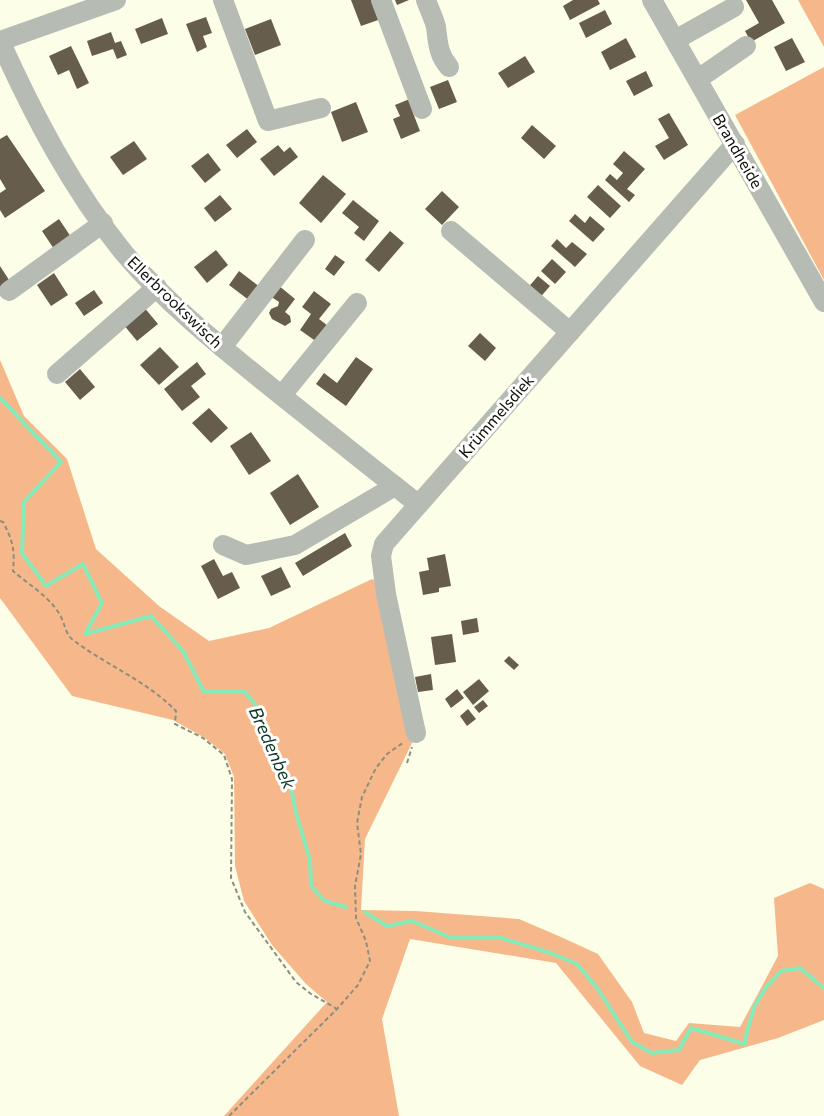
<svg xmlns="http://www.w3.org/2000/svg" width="824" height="1116" viewBox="0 0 824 1116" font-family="Commissioner,sans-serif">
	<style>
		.forest { fill: #f6b88a }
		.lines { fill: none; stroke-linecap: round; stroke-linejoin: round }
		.stream { stroke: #86eab9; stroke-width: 4 }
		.building { fill: #675d4c }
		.path { stroke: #8d8e7f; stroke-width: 2; stroke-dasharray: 4.5 3; stroke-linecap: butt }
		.minor { stroke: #b6bcb4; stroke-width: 20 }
		.labels { text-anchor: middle; stroke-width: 6; stroke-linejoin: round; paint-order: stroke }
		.street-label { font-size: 16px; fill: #0e0f08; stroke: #fff }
		.water-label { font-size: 18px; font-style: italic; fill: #0a3724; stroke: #fff }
	</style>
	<rect width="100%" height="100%" fill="#fdfee8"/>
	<!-- forest -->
	<g class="forest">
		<path d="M798,0H824V47Z"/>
		<path d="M824,67V280L735,115Z"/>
		<path d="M0,360L24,416L67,459L96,549L159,606L209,641L269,628L372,579L380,583L412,743L365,839L361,910L416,911L519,919L561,937L598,954L632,1002L644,1033L676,1041L689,1023L740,1027L778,956L774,898L810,883L824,889V1020L778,1038L700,1060L682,1085L640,1066L556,963L410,939L382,1019L399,1116H224L327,1002L306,984L272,945L244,901L235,866L234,777L225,754L205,738L173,720L72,696L0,598Z"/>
	</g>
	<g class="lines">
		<!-- stream -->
		<g class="stream">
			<path d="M0,398L61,462L24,502L22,553L46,586L83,564L102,603L85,634L151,616L183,651L204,692L244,691L259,709L283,771L291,787L296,813L310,860L311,886L325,901L346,907"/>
			<path d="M365,912L387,926L412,921L452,938L498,937L548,952L577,964L597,988L632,1042L652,1053L679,1050L691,1028L745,1044L747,1031L755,1005L767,986L781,971L800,968L824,988"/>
		</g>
	</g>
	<!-- building -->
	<g class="building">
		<path d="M351,0H374L381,19L361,26Z"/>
		<path d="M395,0H409L397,5Z"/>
		<path d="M573,0H598L600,4L570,20L563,6Z"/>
		<path d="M746,0H772L785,23L751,42L745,31L759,23Z"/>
		<path d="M605,10L612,24L586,38L579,23Z"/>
		<path d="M206,17L212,33L203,36L207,47L197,52L186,24Z"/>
		<path d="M162,18L168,34L141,44L135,29Z"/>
		<path d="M271,19L281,45L255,55L245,29Z"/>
		<path d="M111,32L115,43L121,41L127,55L117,59L113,49L92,56L87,41Z"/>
		<path d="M626,38L636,57L610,70L601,52Z"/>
		<path d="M792,38L805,62L786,71L774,47Z"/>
		<path d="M71,46L89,83L77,89L69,70L58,75L49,56Z"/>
		<path d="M525,56L535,72L508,88L498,73Z"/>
		<path d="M646,71L653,86L634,96L626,81Z"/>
		<path d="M448,80L457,102L439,109L430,87Z"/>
		<path d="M412,98L417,110L413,113L420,131L401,139L393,119L400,116L395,105Z"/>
		<path d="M356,102L368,132L342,142L331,112Z"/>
		<path d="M669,113L688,145L664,160L655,146L669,138L658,119Z"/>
		<path d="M532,125L556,146L544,159L521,138Z"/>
		<path d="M247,129L257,142L237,158L226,145Z"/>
		<path d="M7,135L45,191L5,218L0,210V193L6,189L0,179V139Z"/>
		<path d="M134,141L147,159L123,175L110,157Z"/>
		<path d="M278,145L284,152L290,147L298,157L274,176L260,159Z"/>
		<path d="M624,151L645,169L627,189L635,195L629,202L605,180L610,174L617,180L623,173L613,164Z"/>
		<path d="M208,153L221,170L205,183L191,166Z"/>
		<path d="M323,175L346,194L321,223L299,203Z"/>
		<path d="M598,185L621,206L610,218L587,197Z"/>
		<path d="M442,191L459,207L442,225L425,209Z"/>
		<path d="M220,195L232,209L215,222L204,208Z"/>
		<path d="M353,200L379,221L364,241L354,233L359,227L342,213Z"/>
		<path d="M575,214L585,223L590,216L605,229L593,242L569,221Z"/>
		<path d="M59,219L73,240L56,252L42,231Z"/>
		<path d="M390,231L404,243L379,272L365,260Z"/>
		<path d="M557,239L566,248L572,242L587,254L575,267L551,246Z"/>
		<path d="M216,250L228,265L207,283L194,267Z"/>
		<path d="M335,255L345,262L334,276L325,269Z"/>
		<path d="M552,259L566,272L555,284L541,271Z"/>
		<path d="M0,266L11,283L0,290Z"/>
		<path d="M239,271L260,287L250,301L229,285Z"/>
		<path d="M54,273L68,295L51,306L37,285Z"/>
		<path d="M538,276L550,286L537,301L525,291Z"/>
		<path d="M278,285L295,299L285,312L290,316L291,322L285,326L272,319L269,313L271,309L278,306L279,302L270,296Z"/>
		<path d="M94,290L103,303L84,316L75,303Z"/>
		<path d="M314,291L331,304L319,319L328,326L317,342L300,330L311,314L302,307Z"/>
		<path d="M143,306L158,324L137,341L123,324Z"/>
		<path d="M480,333L496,348L485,361L468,346Z"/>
		<path d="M160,347L179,367L159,385L140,365Z"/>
		<path d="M356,357L373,369L346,406L316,384L324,373L337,383Z"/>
		<path d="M197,362L206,374L191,386L200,397L182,411L164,389Z"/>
		<path d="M80,369L95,387L80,400L65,382Z"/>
		<path d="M209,408L228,428L211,443L192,423Z"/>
		<path d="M251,432L271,461L249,475L230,446Z"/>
		<path d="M298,474L319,507L290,525L270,493Z"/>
		<path d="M345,533L352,546L303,576L295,563Z"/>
		<path d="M445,554L451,586L439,588V592L423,595L419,572L429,570L427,558Z"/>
		<path d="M214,559L223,576L232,572L240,588L218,599L201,566Z"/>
		<path d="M281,567L291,587L271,596L261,576Z"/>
		<path d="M477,618L479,632L463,635L461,621Z"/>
		<path d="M452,634L456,662L435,665L431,637Z"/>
		<path d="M509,656L519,665L514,670L504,661Z"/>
		<path d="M431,674L433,690L418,692L415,677Z"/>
		<path d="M479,679L489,691L473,705L463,692Z"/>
		<path d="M457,689L464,698L451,708L445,699Z"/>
		<path d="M483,700L488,706L479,713L474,707Z"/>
		<path d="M468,709L476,719L467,726L460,716Z"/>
	</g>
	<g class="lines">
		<!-- path -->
		<g class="path">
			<path d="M0,521L3,522C13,541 15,550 13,571C28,584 50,597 60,615C65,623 65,634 73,640C106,665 147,681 176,711L175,724L203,738L224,755L232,779L231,878L245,912L296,982L311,994L337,1009"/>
			<path d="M407,763L412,747"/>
			<path d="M229,1116L337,1009L358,985L370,961L366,941L356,918L355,886L361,854L357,823L362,797L376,768L387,754L404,742"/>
		</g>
		<!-- minor -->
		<g class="minor">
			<path d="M223,0L268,121L321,108"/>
			<path d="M381,0L422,109"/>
			<path d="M426,0C429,9 434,18 436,27C438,43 438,54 449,67"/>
			<path d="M652,0L824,302"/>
			<path d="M675,40L734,7"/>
			<path d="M0,41C34,116 72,189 124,253C167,304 220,346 272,388C321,427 369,466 418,504"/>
			<path d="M0,41L116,0"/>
			<path d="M698,79L746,46"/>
			<path d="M451,231L570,332"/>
			<path d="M9,291L103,223"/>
			<path d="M222,347L305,240"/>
			<path d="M57,374L157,287"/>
			<path d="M282,395L357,303"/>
			<path d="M223,545L246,555L295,545L395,486"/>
			<path d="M416,733L386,594L381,556L384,544L735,144"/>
		</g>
	</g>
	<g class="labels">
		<!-- street labels -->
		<g class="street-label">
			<text transform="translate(738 151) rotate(60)" y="6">Brandheide</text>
			<text transform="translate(175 302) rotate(44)" y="6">Ellerbrookswisch</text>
			<text transform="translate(496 416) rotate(-49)" y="6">Krümmelsdiek</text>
		</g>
		<!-- water labels -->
		<g class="water-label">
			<text transform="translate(272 748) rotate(66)" y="6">Bredenbek</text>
		</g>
	</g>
</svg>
